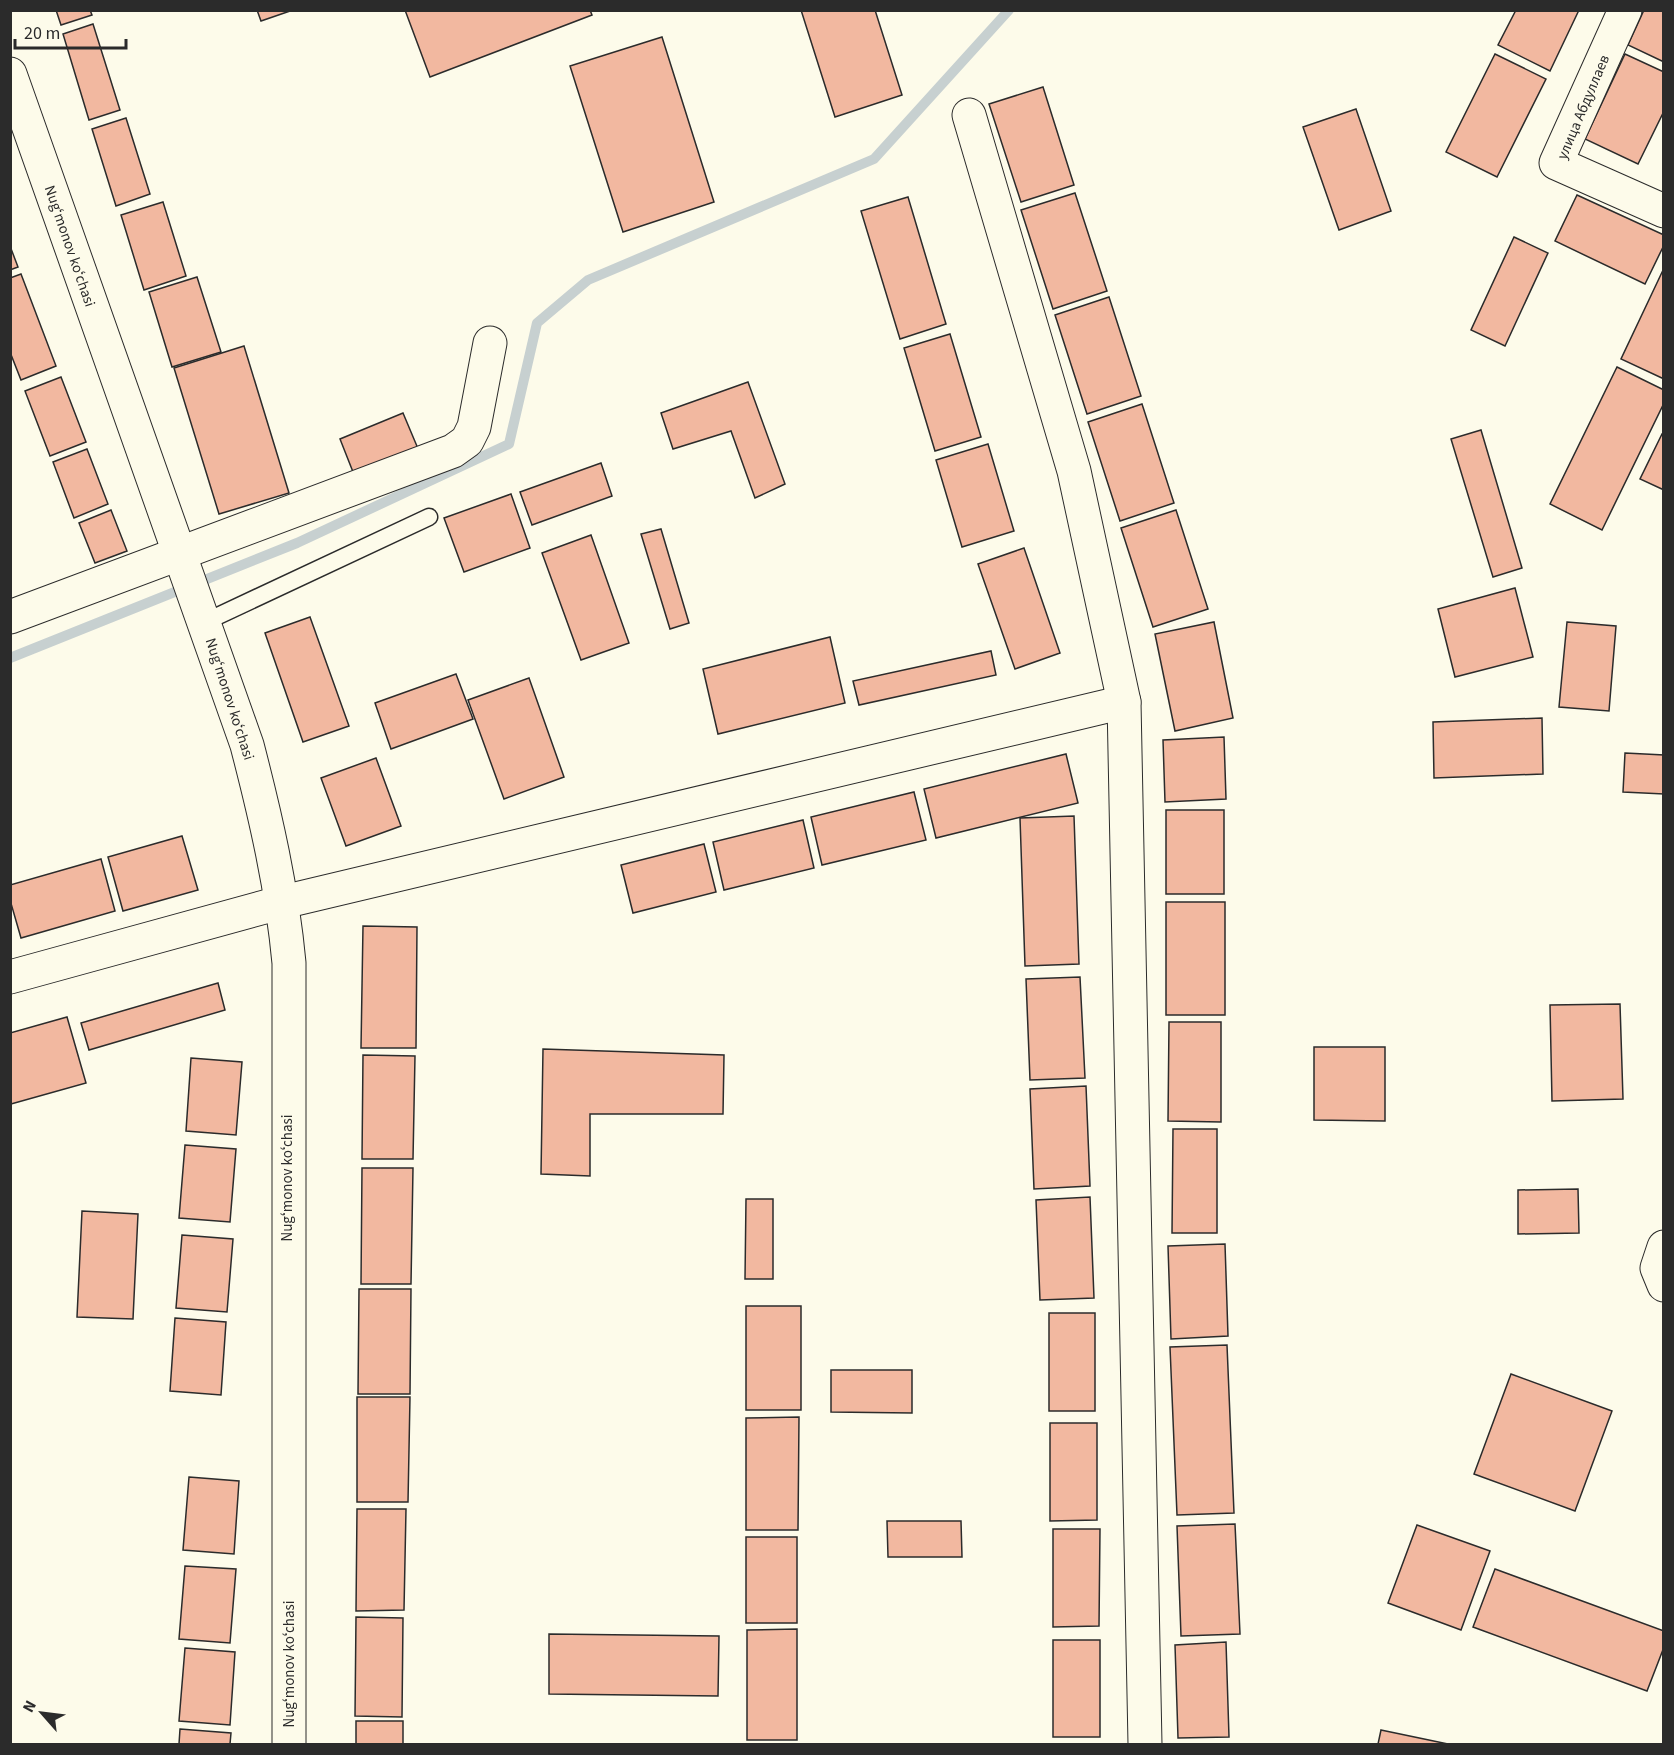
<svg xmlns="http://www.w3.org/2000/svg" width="1674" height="1755" viewBox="0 0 1674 1755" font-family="'Source Sans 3',sans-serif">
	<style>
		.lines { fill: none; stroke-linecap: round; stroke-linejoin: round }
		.stream { stroke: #c7d0d0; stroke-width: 10 }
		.building { fill: #f2b8a0; stroke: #2b2b2b; stroke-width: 1.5 }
		.lane-casing { stroke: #2b2b2b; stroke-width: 19 }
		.street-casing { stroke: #2b2b2b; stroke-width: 35 }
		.secondary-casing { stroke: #2b2b2b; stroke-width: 35 }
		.lane { stroke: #fdfbea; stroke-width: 16 }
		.street { stroke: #fdfbea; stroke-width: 33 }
		.secondary { stroke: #fdfbea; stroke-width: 33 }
		.labels { text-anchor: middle; stroke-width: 4.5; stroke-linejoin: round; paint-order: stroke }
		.street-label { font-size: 15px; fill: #2b2b2b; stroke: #fdfbea }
	</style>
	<rect width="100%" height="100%" fill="#fdfbea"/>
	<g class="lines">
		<!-- stream -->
		<path class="stream" d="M10,658L297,543L509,444L537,323L588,280L874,159L1009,10"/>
	</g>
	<!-- building -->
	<g class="building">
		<path d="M56,10H90L92,15L61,25Z"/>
		<path d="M257,10H293L261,21Z"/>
		<path d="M405,10H590L592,15L430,77Z"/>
		<path d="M801,10H875L902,95L835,117Z"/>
		<path d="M1516,10H1579L1550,71L1498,45Z"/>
		<path d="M1644,10H1664V62L1628,45Z"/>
		<path d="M93,24L120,110L89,120L63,34Z"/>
		<path d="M662,37L714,202L623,232L570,66Z"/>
		<path d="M1495,54L1546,79L1497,177L1446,152Z"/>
		<path d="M1625,54L1664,72V111L1638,164L1585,139Z"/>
		<path d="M1043,87L1074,185L1021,202L989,104Z"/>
		<path d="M1356,109L1391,211L1339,230L1303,127Z"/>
		<path d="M126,118L150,194L116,206L92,129Z"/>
		<path d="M1075,193L1107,291L1053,309L1021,210Z"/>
		<path d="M1577,195L1664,235V245L1645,284L1555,241Z"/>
		<path d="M908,197L946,324L900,339L861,211Z"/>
		<path d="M163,202L186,276L144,290L121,215Z"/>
		<path d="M1514,237L1548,253L1505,346L1471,330Z"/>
		<path d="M10,246L18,267L10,270Z"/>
		<path d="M1664,268V379L1621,359Z"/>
		<path d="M21,274L56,366L21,380L10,352V278Z"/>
		<path d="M197,277L221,352L172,367L149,292Z"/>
		<path d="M1109,297L1141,396L1087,414L1055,315Z"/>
		<path d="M950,334L981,437L935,451L904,348Z"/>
		<path d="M244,346L289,493L219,514L174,368Z"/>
		<path d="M1617,367L1664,390V403L1602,530L1550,504Z"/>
		<path d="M61,377L86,442L50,456L25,391Z"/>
		<path d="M748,382L785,484L755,498L731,431L673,449L661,413Z"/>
		<path d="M1142,404L1174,503L1120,521L1088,422Z"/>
		<path d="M403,413L419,451L355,477L340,439Z"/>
		<path d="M1481,430L1522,568L1493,577L1451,439Z"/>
		<path d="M1662,434L1664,435V490L1640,479Z"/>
		<path d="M988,444L1014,531L962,547L936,460Z"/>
		<path d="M87,449L108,504L74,518L53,462Z"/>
		<path d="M601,463L612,496L532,525L520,492Z"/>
		<path d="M511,494L530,548L464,572L444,518Z"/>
		<path d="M111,510L127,551L95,563L79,523Z"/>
		<path d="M1176,510L1208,609L1153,627L1121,528Z"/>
		<path d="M661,529L689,623L670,629L641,534Z"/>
		<path d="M591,535L629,643L581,660L542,553Z"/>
		<path d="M1024,548L1060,653L1015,669L978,564Z"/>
		<path d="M1515,588L1533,657L1455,677L1438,609Z"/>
		<path d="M310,617L349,726L303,742L265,633Z"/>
		<path d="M1214,622L1233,718L1175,731L1155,634Z"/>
		<path d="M1567,622L1616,626L1609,711L1559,707Z"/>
		<path d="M830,637L845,703L718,734L703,669Z"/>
		<path d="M991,651L996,675L859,705L853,681Z"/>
		<path d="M456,674L473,719L391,749L375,703Z"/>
		<path d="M529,678L564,777L504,799L468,700Z"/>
		<path d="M1542,718L1543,774L1434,778L1433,722Z"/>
		<path d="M1224,737L1226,799L1165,802L1163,740Z"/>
		<path d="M1625,753L1664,755V794L1623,792Z"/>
		<path d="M1066,754L1078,803L936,838L924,789Z"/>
		<path d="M376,758L401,826L346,846L321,778Z"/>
		<path d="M914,792L926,840L822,865L811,817Z"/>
		<rect x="1166" y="810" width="58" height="84"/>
		<path d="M1074,816L1079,964L1025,966L1020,818Z"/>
		<path d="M803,820L814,868L724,890L713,842Z"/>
		<path d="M182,836L198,890L123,911L108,857Z"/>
		<path d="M704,844L716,892L633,913L621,865Z"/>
		<path d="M101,859L115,911L21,938L10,900V885Z"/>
		<rect x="1166" y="902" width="59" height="113"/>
		<path d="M363,926L417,927L416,1048H361Z"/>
		<path d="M1080,977L1085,1078L1030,1080L1026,979Z"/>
		<path d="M218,983L225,1010L89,1050L81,1023Z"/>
		<path d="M1620,1004L1623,1099L1552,1101L1550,1005Z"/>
		<path d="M67,1017L86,1083L11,1104L10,1033Z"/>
		<path d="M1169,1022H1221V1122L1168,1121Z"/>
		<path d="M1314,1047H1385V1121L1314,1120Z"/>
		<path d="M543,1049L724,1055L723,1114H590V1176L541,1174Z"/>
		<path d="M363,1055L415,1056L413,1159H362Z"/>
		<path d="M191,1058L242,1062L236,1135L186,1131Z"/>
		<path d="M1086,1086L1090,1186L1034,1189L1030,1089Z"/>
		<path d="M1173,1129H1217V1233H1172Z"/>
		<path d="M185,1145L236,1149L230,1222L179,1218Z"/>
		<path d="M362,1168H413L411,1284H361Z"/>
		<path d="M1578,1189L1579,1233L1518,1234V1190Z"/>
		<path d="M1090,1197L1094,1298L1040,1300L1036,1200Z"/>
		<path d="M746,1199H773V1279H745Z"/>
		<path d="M82,1211L138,1214L133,1319L77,1317Z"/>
		<path d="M182,1235L233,1239L227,1312L176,1308Z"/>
		<path d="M1225,1244L1228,1336L1171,1339L1168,1246Z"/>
		<path d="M359,1289H411L410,1394H358Z"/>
		<rect x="746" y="1306" width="55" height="104"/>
		<rect x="1049" y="1313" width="46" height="98"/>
		<path d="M175,1318L226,1322L221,1395L170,1391Z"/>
		<path d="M1227,1345L1234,1513L1177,1515L1170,1347Z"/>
		<path d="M831,1370H912V1413L831,1412Z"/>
		<path d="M1511,1374L1612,1411L1575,1511L1474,1474Z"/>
		<path d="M357,1397H410L408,1502H357Z"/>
		<path d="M799,1417L798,1530H746V1418Z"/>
		<path d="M1050,1423H1097V1520L1050,1521Z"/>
		<path d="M189,1477L239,1481L234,1554L183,1550Z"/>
		<path d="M357,1509H406L404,1610L356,1611Z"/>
		<path d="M887,1521H961L962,1557H888Z"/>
		<path d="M1235,1524L1240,1634L1181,1636L1177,1526Z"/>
		<path d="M1417,1525L1490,1551L1461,1630L1388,1603Z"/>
		<path d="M1053,1529H1100L1099,1626L1053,1627Z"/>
		<rect x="746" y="1537" width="51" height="86"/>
		<path d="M185,1566L236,1569L230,1643L179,1639Z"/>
		<path d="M1495,1569L1664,1631V1647L1647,1691L1473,1627Z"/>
		<path d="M356,1617L403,1618L402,1717L355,1716Z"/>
		<path d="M797,1629V1740H747V1630Z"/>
		<path d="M549,1634L719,1636L718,1696L549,1694Z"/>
		<rect x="1053" y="1640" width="47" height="97"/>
		<path d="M1226,1642L1229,1737L1178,1738L1175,1645Z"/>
		<path d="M185,1648L235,1652L230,1725L179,1721Z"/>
		<rect x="356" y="1721" width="47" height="23"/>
		<path d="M180,1729L231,1733L230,1744H179Z"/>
		<path d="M1381,1730L1448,1744H1378Z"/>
	</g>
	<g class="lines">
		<defs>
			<path id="lane" d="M205,622L429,517"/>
			<g id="street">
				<path d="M1625,10L1556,163L1664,211"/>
				<path d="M969,115L1074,471L1124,702L1145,1744"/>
				<path d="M10,617L453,451L467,441L474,427L490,343"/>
				<path d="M10,977L283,902L1124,702"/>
				<path d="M1664,1247L1657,1268L1664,1285"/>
			</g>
			<path id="secondary" d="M10,74L247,745C266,818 282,888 289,963V1744"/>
		</defs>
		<!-- lane casing -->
		<use href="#lane" class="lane-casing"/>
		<!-- street casing -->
		<use href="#street" class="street-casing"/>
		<!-- secondary casing -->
		<use href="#secondary" class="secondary-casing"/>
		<!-- lane -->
		<use href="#lane" class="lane"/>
		<!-- street -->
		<use href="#street" class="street"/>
		<!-- secondary -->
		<use href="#secondary" class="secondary"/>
	</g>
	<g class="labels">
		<!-- street labels -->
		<g class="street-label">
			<text transform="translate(1583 107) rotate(-67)" y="5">улица Абдуллаев</text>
			<text transform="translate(70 246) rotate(71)" y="5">Nugʻmonov koʻchasi</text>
			<text transform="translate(230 699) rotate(72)" y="5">Nugʻmonov koʻchasi</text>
			<text transform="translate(287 1178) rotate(-90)" y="5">Nugʻmonov koʻchasi</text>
			<text transform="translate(289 1664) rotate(-90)" y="5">Nugʻmonov koʻchasi</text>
		</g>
	</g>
	<!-- border -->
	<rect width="1674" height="1755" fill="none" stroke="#2b2b2b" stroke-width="24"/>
	<!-- north arrow -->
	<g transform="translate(42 1713) rotate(298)" stroke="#fdfbea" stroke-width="4.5" paint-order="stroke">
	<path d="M0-4.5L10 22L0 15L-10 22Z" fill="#2b2b2b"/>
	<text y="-9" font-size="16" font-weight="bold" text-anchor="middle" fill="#2b2b2b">N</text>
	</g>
	<!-- scale -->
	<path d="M15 39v9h111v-9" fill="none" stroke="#2b2b2b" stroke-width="3"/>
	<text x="24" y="39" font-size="18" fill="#2b2b2b" stroke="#fdfbea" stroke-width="4.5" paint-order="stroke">20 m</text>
</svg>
